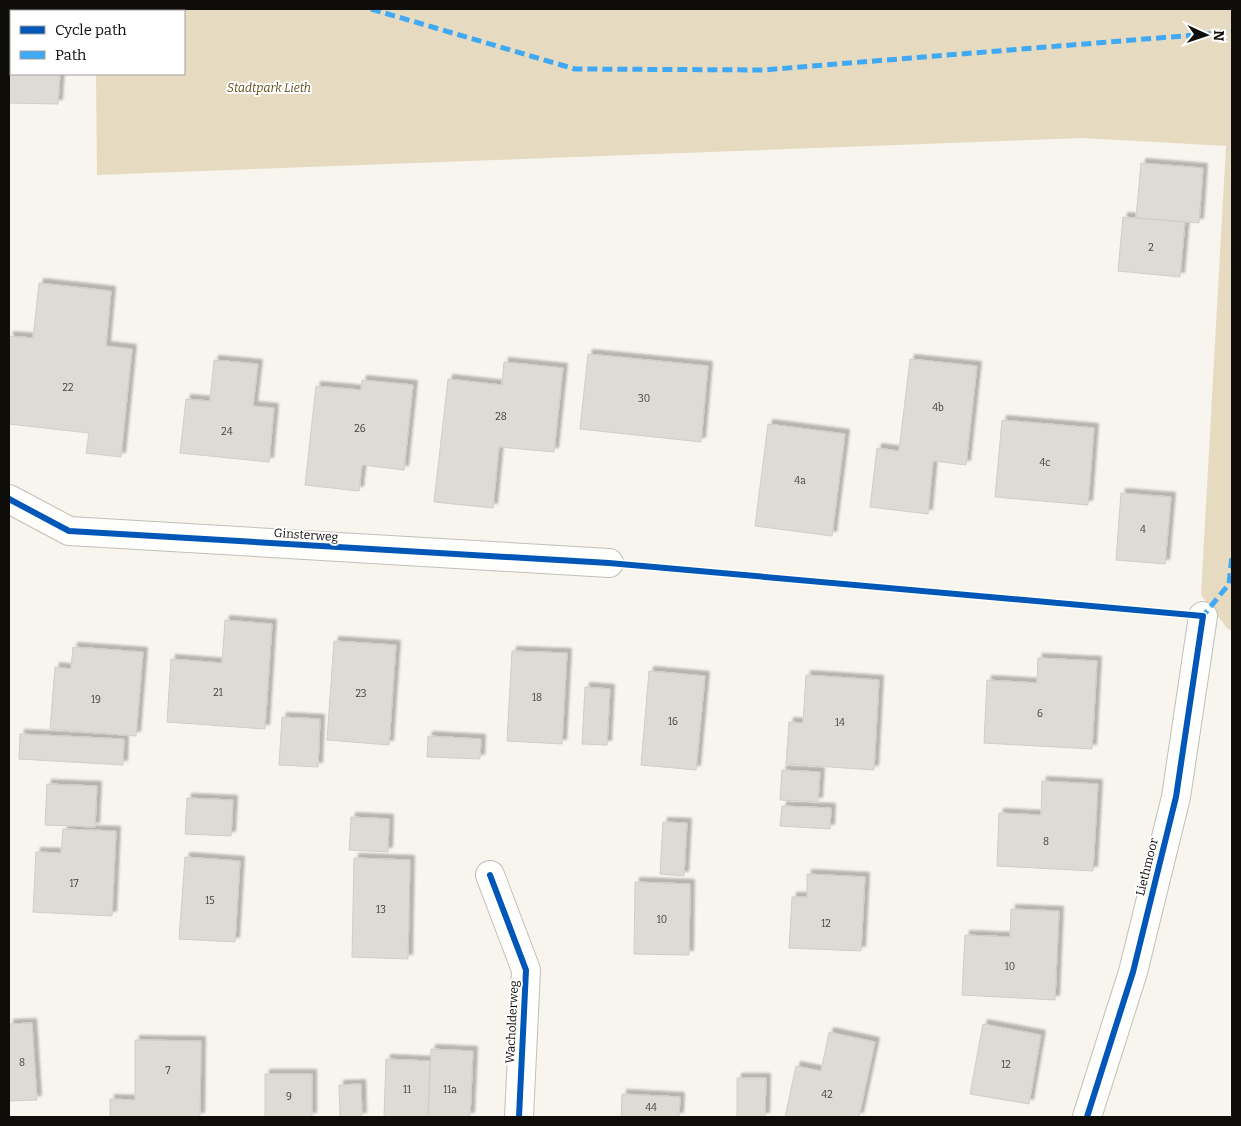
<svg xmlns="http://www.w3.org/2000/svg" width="1241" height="1126" viewBox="0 0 1241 1126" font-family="Bitter,serif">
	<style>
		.green { fill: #e6dbc1 }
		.building { fill: #dedbd5; stroke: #d0cdc8; filter: url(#shadow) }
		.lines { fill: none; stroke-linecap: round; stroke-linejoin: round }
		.street-casing { stroke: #c2bfb9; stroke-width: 30 }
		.street { stroke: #fefefc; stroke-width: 28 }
		.quiet { stroke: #3fa9f5; stroke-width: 5; stroke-dasharray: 10 5; stroke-linecap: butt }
		.cycleway-casing { stroke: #fff; stroke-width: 9 }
		.cycleway { stroke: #0057b8; stroke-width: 6 }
		.labels { text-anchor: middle; stroke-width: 4; stroke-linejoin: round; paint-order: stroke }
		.number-label { font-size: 10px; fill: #43403c }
		.park-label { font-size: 12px; font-style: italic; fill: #5f4c18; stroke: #fff }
		.street-label { font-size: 12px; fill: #0f0d09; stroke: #fff }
	</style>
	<defs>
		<filter id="shadow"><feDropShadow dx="4.5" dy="-4.5" stdDeviation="1" flood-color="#0004"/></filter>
	</defs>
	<rect width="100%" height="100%" fill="#f8f5ee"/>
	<!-- green -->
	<path class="green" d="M95,9H1232V631L1228,629L1201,595L1226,146L1082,138L97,175L96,74H184V11H95Z"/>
	<!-- building -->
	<g class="building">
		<path d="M9,19H11V74H60L58,104L9,103Z"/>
		<path d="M1141,163L1203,168L1199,223L1136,218Z"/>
		<path d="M1123,217L1185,222L1180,277L1118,271Z"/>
		<path d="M39,283L111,291L106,346L132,349L121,457L86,453L89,433L9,424V336L33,338Z"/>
		<path d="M588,354L708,366L701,442L580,429Z"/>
		<path d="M910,359L977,366L966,465L933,461L928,514L870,507L877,448L899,451Z"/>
		<path d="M214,360L258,364L253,406L274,408L269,462L180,453L186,399L210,401Z"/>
		<path d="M504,362L563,368L554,452L499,447L493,508L434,502L448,379L502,385Z"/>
		<path d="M362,380L413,385L404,470L362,465L359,491L305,485L316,386L361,390Z"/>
		<path d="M1002,420L1094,428L1088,505L995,497Z"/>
		<path d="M768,424L845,434L832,536L755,526Z"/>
		<path d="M1121,493L1171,497L1165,564L1116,560Z"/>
		<path d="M225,620L272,624L265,729L167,722L171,659L222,663Z"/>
		<path d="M334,641L396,645L389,745L327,740Z"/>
		<path d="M73,647L143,652L136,736L50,729L55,667L71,669Z"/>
		<path d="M512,651L567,653L562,744L507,741Z"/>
		<path d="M1038,658L1097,661L1092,749L984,743L987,680L1037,683Z"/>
		<path d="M649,671L705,676L696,770L641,765Z"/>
		<path d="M806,675L879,680L874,770L786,764L789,722L803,723Z"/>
		<path d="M585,687L610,689L607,745L582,744Z"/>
		<path d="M282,717L320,719L318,767L279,765Z"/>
		<path d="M20,734L124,739L123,765L19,759Z"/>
		<path d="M428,736L481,739L480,759L427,757Z"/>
		<path d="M782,770L820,772L818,802L780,800Z"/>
		<path d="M1042,781L1098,784L1093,871L997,866L999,813L1041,815Z"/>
		<path d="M47,784L97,786L95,827L45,825Z"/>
		<path d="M187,798L233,800L231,836L185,834Z"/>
		<path d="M782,806L831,808L830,829L780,826Z"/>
		<path d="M351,817L389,819L388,852L349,850Z"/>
		<path d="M663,822L687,823L684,876L660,874Z"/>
		<path d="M63,829L116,831L112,916L33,912L36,852L61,853Z"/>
		<path d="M185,857L240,861L235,942L179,939Z"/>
		<path d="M354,858L410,860L408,959L352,957Z"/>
		<path d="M807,874L865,877L861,951L789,948L792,897H807Z"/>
		<path d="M635,882L690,884L689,955L634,954Z"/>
		<path d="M1011,909L1059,911L1055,1000L962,995L965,935L1010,937Z"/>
		<path d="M32,1023L37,1100L9,1101V1024Z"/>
		<path d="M983,1024L1041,1035L1029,1104L970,1094Z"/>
		<path d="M829,1032L875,1042L859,1117H785L796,1066L821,1071Z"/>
		<path d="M135,1040L201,1041L200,1117H110V1099L135,1100Z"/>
		<path d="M431,1049L473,1051L470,1117H428Z"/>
		<path d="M386,1059L430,1061L428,1117H384Z"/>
		<rect x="265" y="1074" width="47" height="43"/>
		<path d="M737,1078H766L765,1117H737Z"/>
		<path d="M361,1084L362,1117H340L339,1085Z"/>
		<path d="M622,1094L680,1097L679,1117H621Z"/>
	</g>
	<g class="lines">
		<defs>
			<g id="street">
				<path d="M9,499L69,531L609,563"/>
				<path d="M490,875L526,970L519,1117"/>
				<path d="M1087,1117L1133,972L1176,797L1203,616"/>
			</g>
		</defs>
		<!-- street casing -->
		<use href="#street" class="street-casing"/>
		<!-- street -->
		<use href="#street" class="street"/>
		<!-- quiet -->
		<g class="quiet">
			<path d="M371,9L575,69L763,70L1232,32"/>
			<path d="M1200,616H1203L1229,584L1232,556"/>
		</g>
		<defs>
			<g id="cycleway">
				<path d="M9,499L69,531L609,563L1203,616L1176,797L1133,972L1087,1117"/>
				<path d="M490,875L526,970L519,1117"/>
			</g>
		</defs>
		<!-- cycleway casing -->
		<use href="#cycleway" class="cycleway-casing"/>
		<!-- cycleway -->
		<use href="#cycleway" class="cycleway"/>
	</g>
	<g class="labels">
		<!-- number labels -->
		<g class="number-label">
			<text x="1151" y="251">2</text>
			<text x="68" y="391">22</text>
			<text x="644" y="402">30</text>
			<text x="938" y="411">4b</text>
			<text x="501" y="420">28</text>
			<text x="360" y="432">26</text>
			<text x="227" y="435">24</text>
			<text x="1045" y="466">4c</text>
			<text x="800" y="484">4a</text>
			<text x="1143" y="533">4</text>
			<text x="218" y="696">21</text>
			<text x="361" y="697">23</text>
			<text x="537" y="701">18</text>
			<text x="96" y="703">19</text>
			<text x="1040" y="717">6</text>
			<text x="673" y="725">16</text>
			<text x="840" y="726">14</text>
			<text x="1046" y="845">8</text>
			<text x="74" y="887">17</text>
			<text x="210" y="904">15</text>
			<text x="381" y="913">13</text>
			<text x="662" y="923">10</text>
			<text x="826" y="927">12</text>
			<text x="1010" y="970">10</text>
			<text x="22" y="1066">8</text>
			<text x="1006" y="1068">12</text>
			<text x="168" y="1074">7</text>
			<text x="407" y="1093">11</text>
			<text x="450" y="1093">11a</text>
			<text x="827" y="1098">42</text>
			<text x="289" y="1100">9</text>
			<text x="651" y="1111">44</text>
		</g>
		<!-- park labels -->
		<g class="park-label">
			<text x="269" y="92">Stadtpark Lieth</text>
		</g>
		<!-- street labels -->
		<g class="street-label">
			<text transform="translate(306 535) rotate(4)" y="4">Ginsterweg</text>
			<text transform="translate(1147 867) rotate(-76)" y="4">Liethmoor</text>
			<text transform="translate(512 1022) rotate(-87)" y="4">Wacholderweg</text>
		</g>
	</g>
	<!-- border -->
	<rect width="1241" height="1126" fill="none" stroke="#0f0d09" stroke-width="20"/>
	<!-- legend -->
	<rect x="10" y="10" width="175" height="65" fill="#ffffff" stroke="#9f9e9d"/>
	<rect x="20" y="26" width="25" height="8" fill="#0057b8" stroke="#9f9e9d"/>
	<text x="55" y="35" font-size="15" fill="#0f0d09">Cycle path</text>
	<rect x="20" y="51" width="25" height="8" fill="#3fa9f5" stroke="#9f9e9d"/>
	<text x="55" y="60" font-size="15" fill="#0f0d09">Path</text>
	<!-- north arrow -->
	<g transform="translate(1206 35) rotate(93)" stroke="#ffffff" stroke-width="4" paint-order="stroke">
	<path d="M0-4L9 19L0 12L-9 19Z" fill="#0f0d09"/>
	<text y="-8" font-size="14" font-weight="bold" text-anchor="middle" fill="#0f0d09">N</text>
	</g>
</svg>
